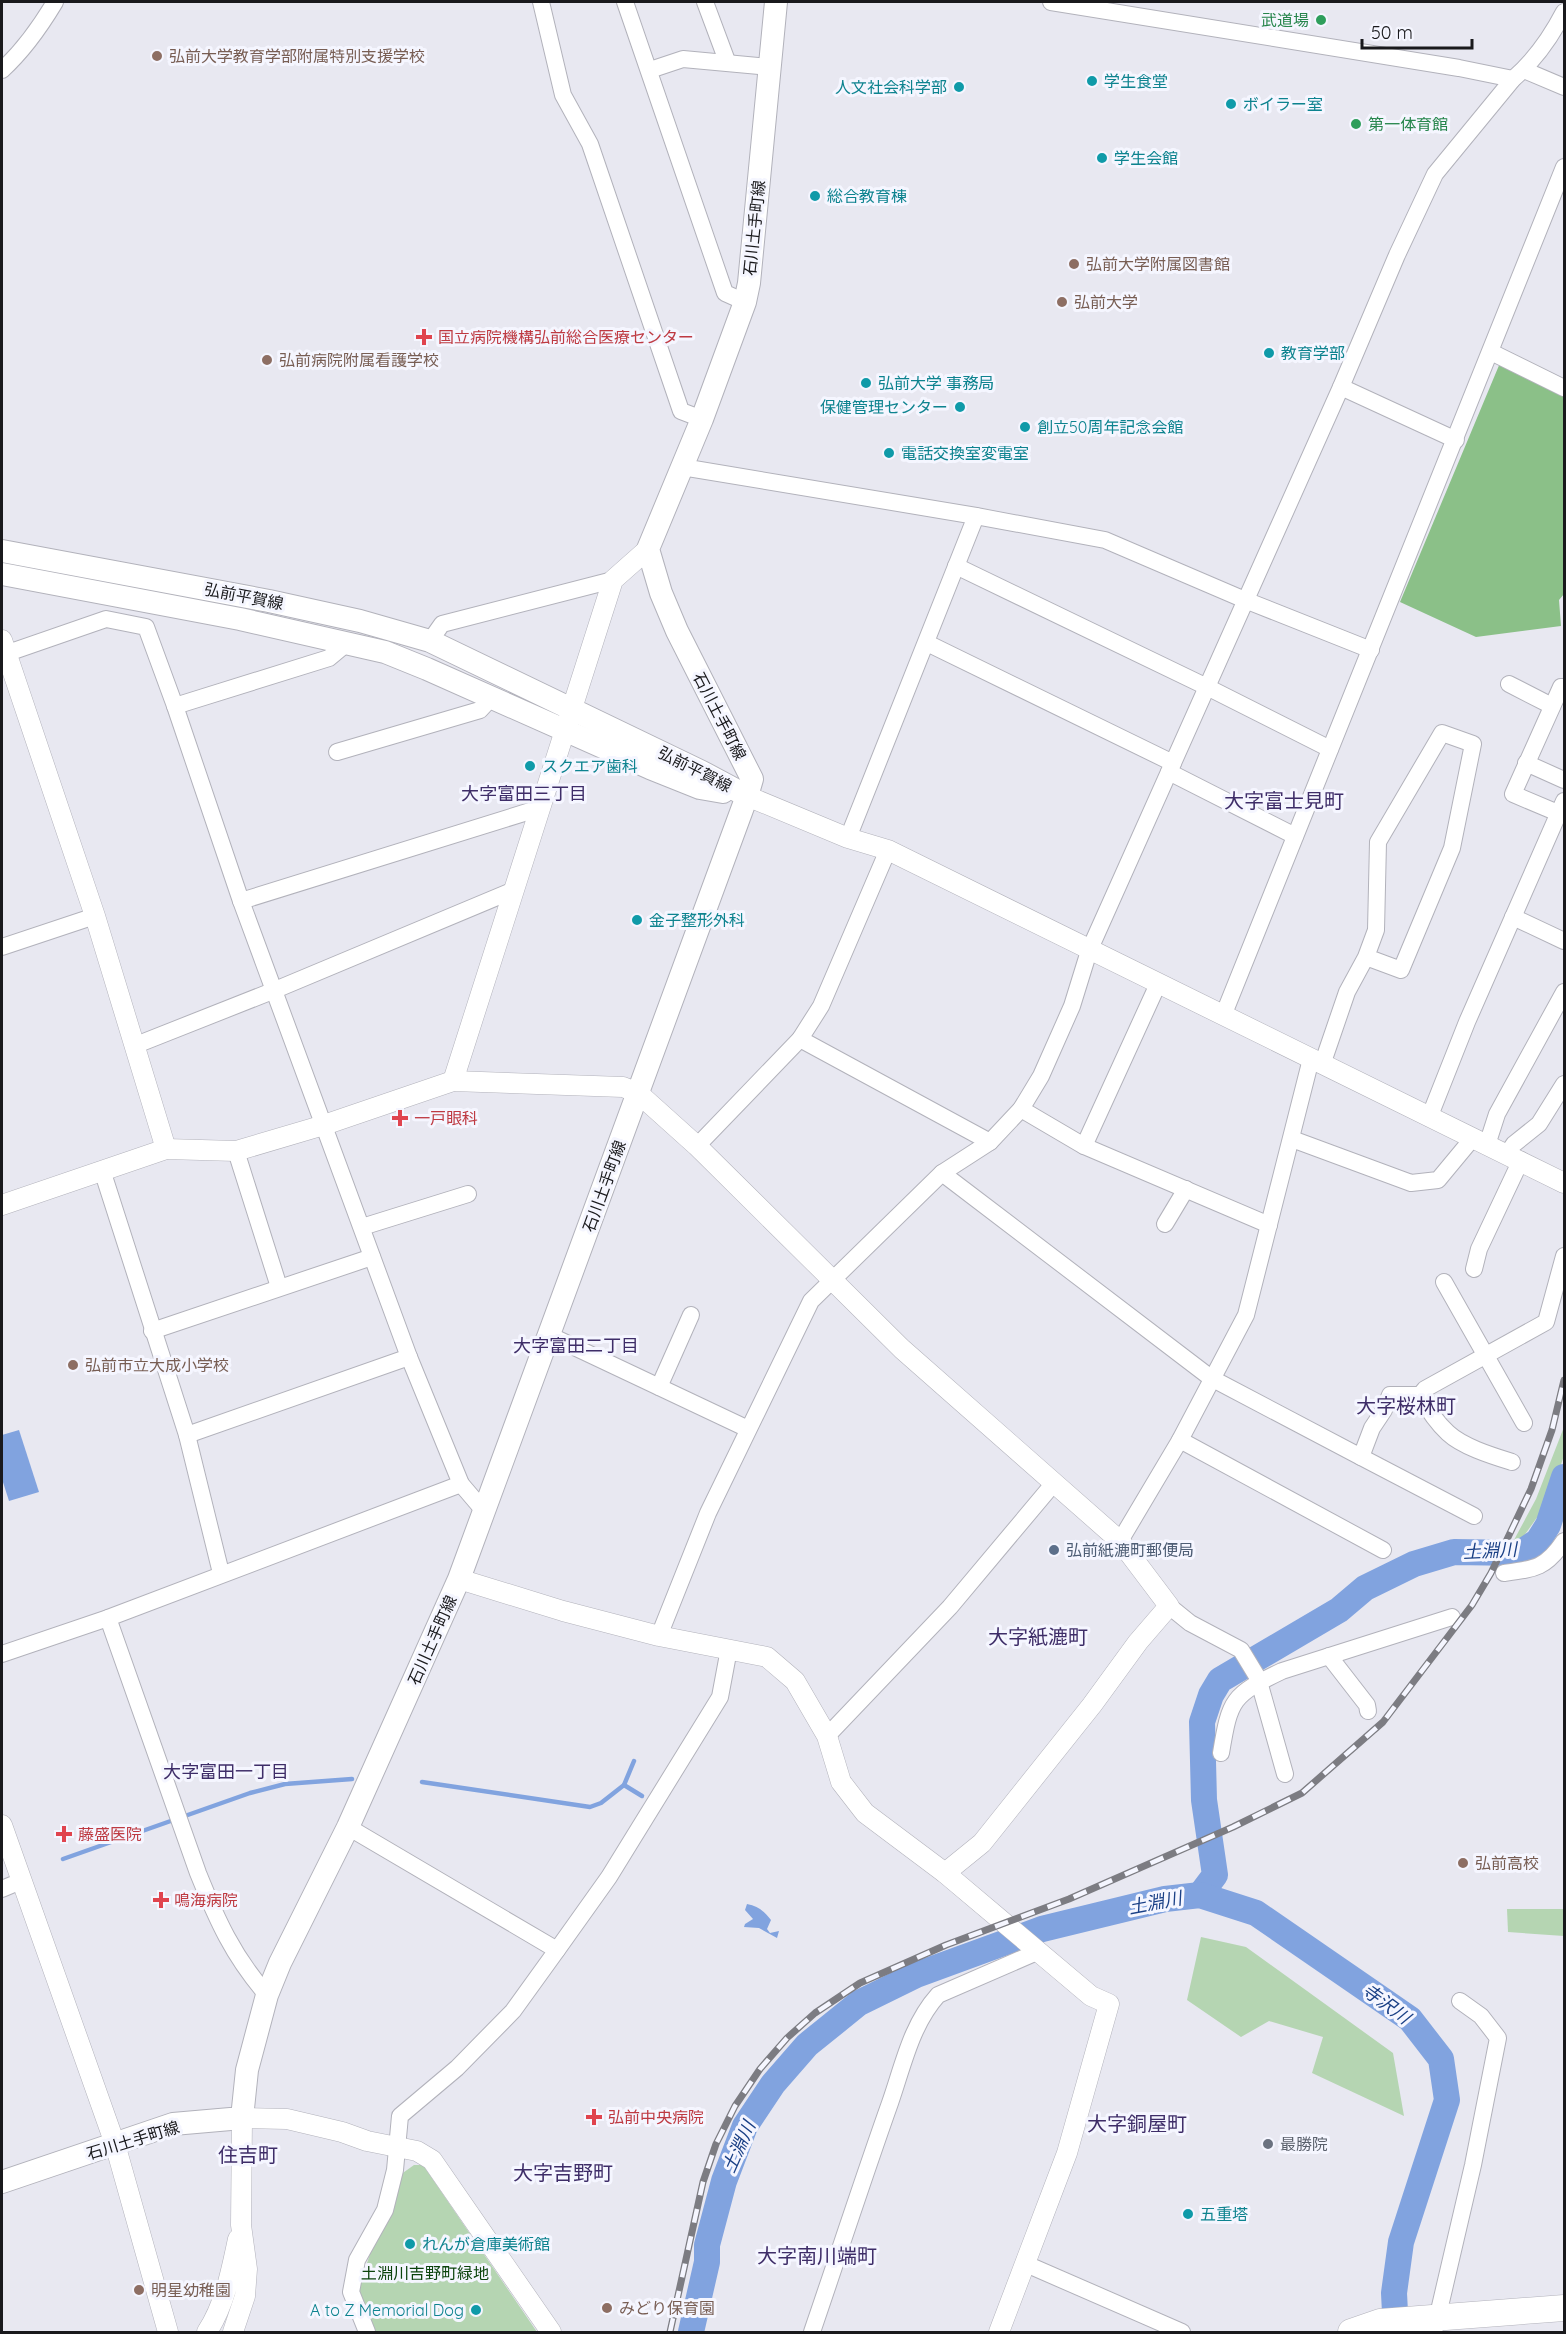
<svg xmlns="http://www.w3.org/2000/svg" width="1566" height="2334" viewBox="0 0 1566 2334" font-family="Quicksand,'Noto Sans JP',sans-serif">
	<style>
		.green { fill: #b5d5b2 }
		.forest { fill: #8bc088 }
		.water { fill: #81a3df }
		.lines { fill: none; stroke-linecap: round; stroke-linejoin: round }
		.stream { stroke: #81a3df; stroke-width: 4.5 }
		.river { stroke: #81a3df; stroke-width: 26 }
		.minor-casing { stroke: #b2b2bb; stroke-width: 18 }
		.tertiary-casing { stroke: #b2b2bb; stroke-width: 21 }
		.secondary-casing { stroke: #b2b2bb; stroke-width: 24 }
		.primary-casing { stroke: #b2b2bb; stroke-width: 27 }
		.minor { stroke: #fff; stroke-width: 16 }
		.tertiary { stroke: #fff; stroke-width: 20 }
		.secondary { stroke: #fff; stroke-width: 22 }
		.primary { stroke: #fff; stroke-width: 26 }
		.rail-casing { stroke: #7c7c82; stroke-width: 7 }
		.rail { stroke: #f5f6ff; stroke-width: 4.5; stroke-dasharray: 14; stroke-linecap: butt }
		.leisure-dot { fill: #2e9e5b; stroke: #f5f6ff; stroke-width: 2 }
		.education-dot { fill: #8d6e63; stroke: #f5f6ff; stroke-width: 2 }
		.culture-dot { fill: #0f9aa8; stroke: #f5f6ff; stroke-width: 2 }
		.health-dot { fill: #e0444e; stroke: #f5f6ff; stroke-width: 2 }
		.service-dot { fill: #5c6f8a; stroke: #f5f6ff; stroke-width: 2 }
		.worship-dot { fill: #6b7280; stroke: #f5f6ff; stroke-width: 2 }
		.labels { text-anchor: middle; stroke-width: 6; stroke-linejoin: round; paint-order: stroke }
		.leisure-label { font-size: 16px; fill: #27864d; stroke: #f5f6ff; text-anchor: end }
		.education-label { font-size: 16px; fill: #785e54; stroke: #f5f6ff; text-anchor: start }
		.culture-label { font-size: 16px; fill: #0d838f; stroke: #f5f6ff; text-anchor: start }
		.street-label { font-size: 16px; fill: #19191c; stroke: #f5f6ff }
		.health-label { font-size: 16px; fill: #be3a42; stroke: #f5f6ff; text-anchor: start }
		.service-label { font-size: 16px; fill: #4e5e75; stroke: #f5f6ff; text-anchor: start }
		.worship-label { font-size: 16px; fill: #5b616d; stroke: #f5f6ff; text-anchor: start }
		.park-label { font-size: 16px; fill: #0b430c; stroke: #f5f6ff }
		.neighbourhood-label { font-size: 18px; fill: #3e2d68; stroke: #f5f6ff }
		.water-label { font-size: 18px; font-style: italic; fill: #1a4086; stroke: #f5f6ff }
		.quarter-label { font-size: 20px; fill: #3e2d68; stroke: #f5f6ff }
	</style>
	<rect width="100%" height="100%" fill="#e8e8f1"/>
	<!-- green -->
	<g class="green">
		<path d="M1564,1427V1456L1559,1470L1543,1509L1521,1540H1514L1536,1499Z"/>
		<path d="M1507,1909H1564V1936L1508,1932Z"/>
		<path d="M1201,1937L1246,1947L1393,2053L1404,2116L1312,2073L1323,2037L1269,2021L1241,2037L1187,2000Z"/>
		<path d="M414,2165H423L537,2332H371L361,2307L359,2287L377,2233L400,2175Z"/>
	</g>
	<!-- forest -->
	<path class="forest" d="M1500,363L1564,394V594L1559,600L1561,626L1476,637L1400,602Z"/>
	<!-- water -->
	<g class="water">
		<path d="M19,1430L39,1492L9,1501L2,1479V1435Z"/>
		<path d="M747,1904C758,1906 764,1911 771,1920L767,1929L770,1933L779,1931L777,1938L759,1928L744,1927L745,1924L753,1919L745,1910Z"/>
	</g>
	<g class="lines">
		<!-- stream -->
		<g class="stream">
			<path d="M422,1782L590,1807L601,1803L624,1785L634,1761"/>
			<path d="M624,1785L642,1796"/>
			<path d="M63,1859L250,1793L285,1784L352,1779"/>
		</g>
		<!-- river -->
		<g class="river">
			<path d="M1200,1895L1215,1875L1204,1800L1202,1722L1211,1695L1220,1680L1339,1610L1365,1588L1414,1564L1454,1552L1520,1553L1538,1541L1548,1525L1564,1477"/>
			<path d="M691,2332L707,2262V2245L724,2181L745,2126L773,2084L807,2045L859,2003L916,1975L1042,1929L1165,1899L1200,1895L1256,1913L1410,2019L1441,2059L1447,2100L1401,2242L1394,2293L1396,2332"/>
		</g>
		<defs>
			<g id="minor">
				<path d="M541,2L563,95L590,144L681,411L702,419"/>
				<path d="M625,2L725,293L745,302"/>
				<path d="M705,2L727,61"/>
				<path d="M1051,2L1459,68L1513,79"/>
				<path d="M2,70C24,50 40,27 55,2"/>
				<path d="M650,70L683,59L770,67"/>
				<path d="M1524,70L1564,87"/>
				<path d="M1491,352L1564,388"/>
				<path d="M1341,387L1456,440"/>
				<path d="M682,467L976,516L1105,540L1245,600L1371,650"/>
				<path d="M956,566L1207,687L1330,749"/>
				<path d="M430,641L442,624L613,580"/>
				<path d="M927,643L1173,763"/>
				<path d="M2,655L106,619L146,627L175,706L241,901L409,1357L461,1484L484,1511"/>
				<path d="M1509,684L1552,706"/>
				<path d="M175,706L329,658L347,643"/>
				<path d="M337,752L480,710L491,698"/>
				<path d="M1526,763L1564,780"/>
				<path d="M1169,772L1295,836"/>
				<path d="M1558,813L1513,794L1561,687H1564"/>
				<path d="M848,838L976,516"/>
				<path d="M241,901L540,808"/>
				<path d="M1513,917L1564,941"/>
				<path d="M2,947L95,916"/>
				<path d="M1223,1016L1564,167"/>
				<path d="M800,1039L990,1142"/>
				<path d="M136,1045L275,990L514,890"/>
				<path d="M1322,1065L1347,992L1366,957L1376,930L1378,842L1442,733L1473,744L1452,848L1401,970L1366,957"/>
				<path d="M1021,1109L1084,1146L1269,1225"/>
				<path d="M1429,1118L1467,1022L1564,801"/>
				<path d="M1292,1139L1411,1183L1438,1180L1472,1139"/>
				<path d="M1487,1145L1497,1114L1564,992"/>
				<path d="M697,1146L800,1039L821,1006L888,850"/>
				<path d="M1084,1146L1158,984"/>
				<path d="M236,1151L279,1287"/>
				<path d="M1507,1154L1514,1144L1539,1124L1564,1084"/>
				<path d="M102,1170L187,1435L221,1573"/>
				<path d="M942,1173L1211,1378L1361,1457L1372,1428L1384,1410L1390,1395H1420"/>
				<path d="M1165,1224L1186,1189"/>
				<path d="M362,1227L468,1194"/>
				<path d="M1474,1269L1479,1249L1521,1160"/>
				<path d="M1444,1282L1524,1423"/>
				<path d="M152,1331L372,1257"/>
				<path d="M549,1335L748,1429"/>
				<path d="M659,1387L691,1315"/>
				<path d="M1420,1395L1425,1389L1546,1322L1564,1256"/>
				<path d="M1420,1395C1427,1408 1437,1423 1448,1433C1463,1447 1493,1456 1512,1462"/>
				<path d="M187,1435L409,1357"/>
				<path d="M1180,1440L1383,1550"/>
				<path d="M1361,1457L1474,1516"/>
				<path d="M1120,1541L1180,1440L1246,1315L1311,1059"/>
				<path d="M1504,1573C1535,1569 1546,1568 1564,1541"/>
				<path d="M1169,1606L1190,1623L1241,1650L1258,1678L1285,1774"/>
				<path d="M108,1618L198,1873C217,1920 233,1956 267,1995"/>
				<path d="M659,1636L708,1513L811,1301L942,1173L990,1142L1021,1109L1041,1076L1072,1006L1089,951L1341,387L1397,255L1435,174L1513,79C1534,61 1551,37 1564,12"/>
				<path d="M2,1654L108,1618L461,1484"/>
				<path d="M1329,1656L1367,1705L1368,1711"/>
				<path d="M827,1736L950,1607L1054,1483"/>
				<path d="M1221,1753C1230,1699 1232,1695 1282,1671L1452,1617"/>
				<path d="M348,1827L557,1950"/>
				<path d="M2,1889L21,1881"/>
				<path d="M1026,2264L1182,2332"/>
				<path d="M367,2332L351,2292L357,2260L385,2210L395,2170L400,2116L457,2068L513,2011L557,1950L609,1877L720,1697L729,1649"/>
				<path d="M812,2332C838,2256 863,2179 890,2103C903,2066 911,2025 938,1995L1037,1952"/>
				<path d="M1434,2332L1473,2165L1498,2038L1481,2016L1460,2001"/>
			</g>
			<g id="tertiary">
				<path d="M2,640L95,916L166,1149"/>
				<path d="M747,796L848,838L888,850L1564,1183"/>
				<path d="M453,1081L613,580L648,549"/>
				<path d="M2,1205L166,1149L236,1151L324,1125L453,1081L623,1087L638,1093L697,1146L902,1349L1120,1541L1169,1606L1138,1642L1092,1705L982,1843L945,1873"/>
				<path d="M459,1579L563,1611L659,1636L767,1657L795,1681L827,1736L841,1782L865,1813L945,1873L1091,1996L1109,2004L1067,2153L999,2332"/>
				<path d="M2,1825L115,2144L168,2332"/>
				<path d="M207,2332C225,2304 231,2272 238,2239"/>
				<path d="M233,2332L245,2296L247,2269L241,2225L242,2118L287,2119L342,2132L367,2141L417,2151L432,2160L551,2332"/>
			</g>
			<g id="secondary">
				<path d="M2,551L269,601L360,621L430,641L702,772L747,796"/>
				<path d="M2,574L240,619L385,652L427,669L650,768L700,788L723,792"/>
				<path d="M2,2182L173,2124L242,2118L247,2070L267,1995L280,1963L348,1827L459,1579L747,796L752,779L677,631L661,593L648,549L702,419L745,302L749,283L776,2"/>
			</g>
			<path id="primary" d="M1351,2332L1380,2322L1564,2308"/>
		</defs>
		<!-- minor casing -->
		<use href="#minor" class="minor-casing"/>
		<!-- tertiary casing -->
		<use href="#tertiary" class="tertiary-casing"/>
		<!-- secondary casing -->
		<use href="#secondary" class="secondary-casing"/>
		<!-- primary casing -->
		<use href="#primary" class="primary-casing"/>
		<!-- minor -->
		<use href="#minor" class="minor"/>
		<!-- tertiary -->
		<use href="#tertiary" class="tertiary"/>
		<!-- secondary -->
		<use href="#secondary" class="secondary"/>
		<!-- primary -->
		<use href="#primary" class="primary"/>
		<defs>
			<path id="rail" d="M670,2332L703,2182L716,2144L735,2106L760,2069L787,2038L815,2013L860,1983L946,1945L1069,1899L1233,1827L1302,1793L1383,1722L1472,1605L1491,1573L1531,1489L1552,1430L1564,1380"/>
		</defs>
		<!-- rail casing -->
		<use href="#rail" class="rail-casing"/>
		<!-- rail -->
		<use href="#rail" class="rail"/>
	</g>
	<!-- markers -->
	<g class="leisure-dot">
		<circle cx="1321" cy="20" r="6"/>
		<circle cx="1356" cy="124" r="6"/>
	</g>
	<g class="education-dot">
		<circle cx="157" cy="56" r="6"/>
		<circle cx="1074" cy="264" r="6"/>
		<circle cx="1062" cy="302" r="6"/>
		<circle cx="267" cy="360" r="6"/>
		<circle cx="73" cy="1365" r="6"/>
		<circle cx="1463" cy="1863" r="6"/>
		<circle cx="139" cy="2290" r="6"/>
		<circle cx="607" cy="2308" r="6"/>
	</g>
	<g class="culture-dot">
		<circle cx="1092" cy="81" r="6"/>
		<circle cx="959" cy="87" r="6"/>
		<circle cx="1231" cy="104" r="6"/>
		<circle cx="1102" cy="158" r="6"/>
		<circle cx="815" cy="196" r="6"/>
		<circle cx="1269" cy="353" r="6"/>
		<circle cx="866" cy="383" r="6"/>
		<circle cx="960" cy="407" r="6"/>
		<circle cx="1025" cy="427" r="6"/>
		<circle cx="889" cy="453" r="6"/>
		<circle cx="530" cy="766" r="6"/>
		<circle cx="637" cy="920" r="6"/>
		<circle cx="1188" cy="2214" r="6"/>
		<circle cx="410" cy="2244" r="6"/>
		<circle cx="476" cy="2310" r="6"/>
	</g>
	<g class="health-dot">
		<path d="M421 328h6v6h6v6h-6v6h-6v-6h-6v-6h6z"/>
		<path d="M397 1109h6v6h6v6h-6v6h-6v-6h-6v-6h6z"/>
		<path d="M61 1825h6v6h6v6h-6v6h-6v-6h-6v-6h6z"/>
		<path d="M158 1891h6v6h6v6h-6v6h-6v-6h-6v-6h6z"/>
		<path d="M591 2108h6v6h6v6h-6v6h-6v-6h-6v-6h6z"/>
	</g>
	<circle class="service-dot" cx="1054" cy="1550" r="6"/>
	<circle class="worship-dot" cx="1268" cy="2144" r="6"/>
	<g class="labels">
		<!-- leisure labels -->
		<g class="leisure-label">
			<text x="1309" y="26">武道場</text>
			<text x="1368" y="130" text-anchor="start">第一体育館</text>
		</g>
		<!-- education labels -->
		<g class="education-label">
			<text x="169" y="62">弘前大学教育学部附属特別支援学校</text>
			<text x="1086" y="270">弘前大学附属図書館</text>
			<text x="1074" y="308">弘前大学</text>
			<text x="279" y="366">弘前病院附属看護学校</text>
			<text x="85" y="1371">弘前市立大成小学校</text>
			<text x="1475" y="1869">弘前高校</text>
			<text x="151" y="2296">明星幼稚園</text>
			<text x="619" y="2314">みどり保育園</text>
		</g>
		<!-- culture labels -->
		<g class="culture-label">
			<text x="1104" y="87">学生食堂</text>
			<text x="947" y="93" text-anchor="end">人文社会科学部</text>
			<text x="1243" y="110">ボイラー室</text>
			<text x="1114" y="164">学生会館</text>
			<text x="827" y="202">総合教育棟</text>
			<text x="1281" y="359">教育学部</text>
			<text x="878" y="389">弘前大学 事務局</text>
			<text x="948" y="413" text-anchor="end">保健管理センター</text>
			<text x="1037" y="433">創立50周年記念会館</text>
			<text x="901" y="459">電話交換室変電室</text>
			<text x="542" y="772">スクエア歯科</text>
			<text x="649" y="926">金子整形外科</text>
			<text x="1200" y="2220">五重塔</text>
			<text x="422" y="2250">れんが倉庫美術館</text>
			<text x="464" y="2316" text-anchor="end">A to Z Memorial Dog</text>
		</g>
		<!-- street labels -->
		<g class="street-label">
			<text transform="translate(754 228) rotate(-84)" y="6">石川土手町線</text>
			<text transform="translate(244 596) rotate(11)" y="6">弘前平賀線</text>
			<text transform="translate(720 716) rotate(63)" y="6">石川土手町線</text>
			<text transform="translate(695 769) rotate(27)" y="6">弘前平賀線</text>
			<text transform="translate(604 1186) rotate(-70)" y="6">石川土手町線</text>
			<text transform="translate(432 1640) rotate(-66)" y="6">石川土手町線</text>
			<text transform="translate(133 2140) rotate(-17)" y="6">石川土手町線</text>
		</g>
		<!-- health labels -->
		<g class="health-label">
			<text x="438" y="343">国立病院機構弘前総合医療センター</text>
			<text x="414" y="1124">一戸眼科</text>
			<text x="78" y="1840">藤盛医院</text>
			<text x="174" y="1906">鳴海病院</text>
			<text x="608" y="2123">弘前中央病院</text>
		</g>
		<!-- service labels -->
		<g class="service-label">
			<text x="1066" y="1556">弘前紙漉町郵便局</text>
		</g>
		<!-- worship labels -->
		<g class="worship-label">
			<text x="1280" y="2150">最勝院</text>
		</g>
		<!-- park labels -->
		<g class="park-label">
			<text x="425" y="2279">土淵川吉野町緑地</text>
		</g>
		<!-- neighbourhood labels -->
		<g class="neighbourhood-label">
			<text x="524" y="800">大字富田三丁目</text>
			<text x="576" y="1352">大字富田二丁目</text>
			<text x="226" y="1778">大字富田一丁目</text>
		</g>
		<!-- water labels -->
		<g class="water-label">
			<text transform="translate(1490 1551) rotate(-3)" y="6">土淵川</text>
			<text transform="translate(1155 1903) rotate(-11)" y="6">土淵川</text>
			<text transform="translate(1386 2004) rotate(36)" y="6">寺沢川</text>
			<text transform="translate(739 2147) rotate(-66)" y="6">土淵川</text>
		</g>
		<!-- quarter labels -->
		<g class="quarter-label">
			<text x="1284" y="808">大字富士見町</text>
			<text x="1406" y="1413">大字桜林町</text>
			<text x="1038" y="1644">大字紙漉町</text>
			<text x="1137" y="2131">大字銅屋町</text>
			<text x="248" y="2162">住吉町</text>
			<text x="563" y="2180">大字吉野町</text>
			<text x="817" y="2263">大字南川端町</text>
		</g>
	</g>
	<!-- border -->
	<rect width="1566" height="2334" fill="none" stroke="#19191c" stroke-width="6"/>
	<!-- scale -->
	<path d="M1362 39v9h110v-9" fill="none" stroke="#19191c" stroke-width="3"/>
	<text x="1371" y="39" font-size="18" fill="#19191c" stroke="#f5f6ff" stroke-width="4.5" paint-order="stroke">50 m</text>
</svg>
